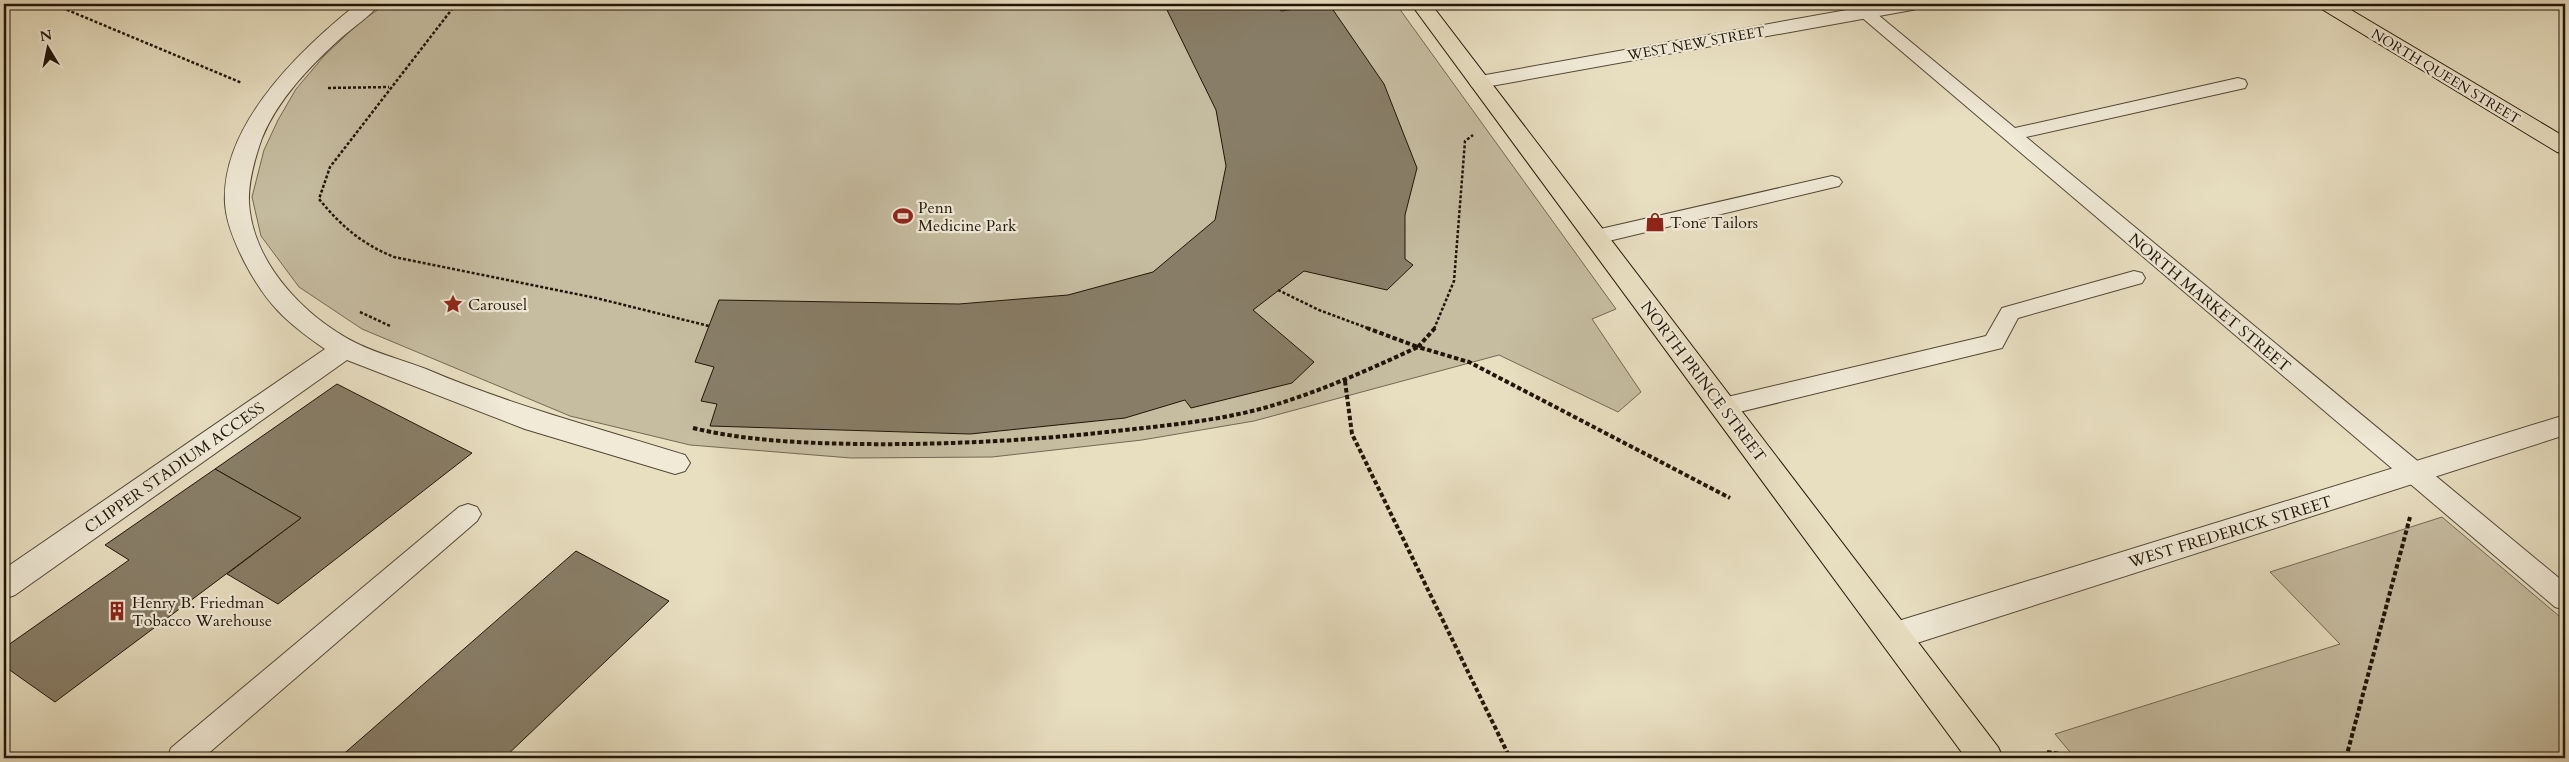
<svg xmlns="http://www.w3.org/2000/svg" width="2569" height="762" viewBox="0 0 2569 762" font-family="Cardo,serif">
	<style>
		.green { fill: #c6bda1; stroke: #736954 }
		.building { fill: #887e68; stroke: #201507 }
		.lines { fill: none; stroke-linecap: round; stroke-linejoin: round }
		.lane-casing { stroke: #524836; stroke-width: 2 }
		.street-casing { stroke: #524836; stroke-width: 2 }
		.primary-casing { stroke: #201507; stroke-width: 2 }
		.highway-casing { stroke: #201507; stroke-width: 2 }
		.path-far1 { stroke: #201507; stroke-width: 2.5; stroke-dasharray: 3 2; stroke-linecap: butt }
		.path { stroke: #201507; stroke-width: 4; stroke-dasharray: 4.5 2.5; stroke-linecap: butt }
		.lane { fill: #f0ead7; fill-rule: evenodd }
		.street { fill: #f0ead7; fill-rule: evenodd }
		.primary { fill: #e8dfc1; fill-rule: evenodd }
		.highway { fill: #e8dfc1; fill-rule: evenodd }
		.labels { text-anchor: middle; stroke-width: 4.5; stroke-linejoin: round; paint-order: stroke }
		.far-street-label { font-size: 14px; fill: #201507; stroke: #f0ead7 }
		.poi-label { font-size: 16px; fill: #201507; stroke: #f0ead7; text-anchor: start }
		.street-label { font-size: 16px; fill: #201507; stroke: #f0ead7 }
	</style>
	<rect width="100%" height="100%" fill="#e8dfc1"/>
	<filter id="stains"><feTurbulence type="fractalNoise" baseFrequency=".004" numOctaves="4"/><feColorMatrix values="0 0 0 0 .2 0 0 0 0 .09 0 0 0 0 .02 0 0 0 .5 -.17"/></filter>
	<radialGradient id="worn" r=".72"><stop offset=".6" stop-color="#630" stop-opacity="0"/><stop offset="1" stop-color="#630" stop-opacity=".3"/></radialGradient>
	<!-- green -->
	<g class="green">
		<path d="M386,4H1396L1616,309L1592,319L1641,392L1618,412L1499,355L1254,421L1142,440L992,457L851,458L690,445L570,416L362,329L299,287L261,236L252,197L264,150L278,120L296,89L324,56L360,22Z"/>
		<path d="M2442,517L2565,621V758H2075L2055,734L2340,644L2270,572Z"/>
	</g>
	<!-- building -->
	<g class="building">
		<path d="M1208,4H1239L1240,7L1275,4L1281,11L1329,4L1384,84L1417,168L1405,215V259L1413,265L1387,290L1304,271L1253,310L1314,362L1292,383L1191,408L1185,400L1125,418L970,434L710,426L717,404L701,401L714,367L695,362L719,300L959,304L1068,295L1153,272L1215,220L1226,166L1216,110L1167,10Z"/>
		<path d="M337,384L472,453L278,604L227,574L301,518L215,469Z"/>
		<path d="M215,469L301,518L55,702L4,666V648L129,560L105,545Z"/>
		<path d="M576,551L669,601L504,758H339Z"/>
	</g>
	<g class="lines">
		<defs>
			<g id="lane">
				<path d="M1846,4H1865L2015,128L2238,78L2245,80L2247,84L2245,88L2026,137L2565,583V610L2555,607Z"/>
				<path d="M1832,176L1839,178L1842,182L1839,186L1596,244L1588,242L1585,237L1588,232L1596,230Z"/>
				<path d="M2134,271L2142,273L2145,278L2142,283L2018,318L2002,348L1723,416L1714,413L1711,407L1714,401L1723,398L1986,336L2002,308Z"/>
				<path d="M468,504L477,507L481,514L477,521L203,758H167L171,748L459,507Z"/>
			</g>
			<g id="street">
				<path d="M357,4H379C370,17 353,27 341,38C310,66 278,99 262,138C255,158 248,182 249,203C253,264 305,317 356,343C378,354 403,360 426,369C510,405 598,428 685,455L690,463L685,471L675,474L525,429L347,360L15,595L4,599V569L325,349C286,322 266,304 244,261C235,243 226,223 225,203C221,124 301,49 357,4Z"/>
				<path d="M1880,4H1922L1919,8L1912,10L1480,88L1472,87L1469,82L1472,77L1480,76Z"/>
				<path d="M2565,415V435L1895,650L1884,646L1879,636L1884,626L1895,622Z"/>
			</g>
			<path id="primary" d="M2317,4H2341L2565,137V154L2557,152L2320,8Z"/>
			<path id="highway" d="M1411,4H1431L1998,747L2003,758H1966Z"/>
		</defs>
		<!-- lane casing -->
		<use href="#lane" class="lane-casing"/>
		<!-- street casing -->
		<use href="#street" class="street-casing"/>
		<!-- primary casing -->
		<use href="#primary" class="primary-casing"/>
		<!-- highway casing -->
		<use href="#highway" class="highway-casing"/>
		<!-- path-far1 -->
		<g class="path-far1">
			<path d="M53,4L242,83"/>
			<path d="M456,4L330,167L319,199C341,226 362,244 394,257L596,298L709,326"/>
			<path d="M328,88L389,87"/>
			<path d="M1278,290L1319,310L1370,329"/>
			<path d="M360,312L390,326"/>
			<path d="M1434,329L1454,281L1465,141L1473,135"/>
		</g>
		<!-- path -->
		<g class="path">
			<path d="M1435,328L1418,347L1469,362L1730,498"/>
			<path d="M1345,381L1352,434L1510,758"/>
			<path d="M693,428C747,441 802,443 858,444C941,445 1024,441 1107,432C1159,426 1212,422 1264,408C1317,393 1368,370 1418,347L1367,328"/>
			<path d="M2047,752L2085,758"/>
			<path d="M2346,758L2410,517"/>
		</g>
		<!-- lane -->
		<use href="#lane" class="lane"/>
		<!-- street -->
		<use href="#street" class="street"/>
		<!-- primary -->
		<use href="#primary" class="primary"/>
		<!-- highway -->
		<use href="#highway" class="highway"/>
	</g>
	<!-- icons -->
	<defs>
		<symbol id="stadium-bare" viewBox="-9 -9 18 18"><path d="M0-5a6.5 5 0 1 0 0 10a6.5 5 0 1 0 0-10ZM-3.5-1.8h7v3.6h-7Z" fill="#8f2418" stroke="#f0ead7" stroke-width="2.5" paint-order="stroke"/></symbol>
		<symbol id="shop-bare" viewBox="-9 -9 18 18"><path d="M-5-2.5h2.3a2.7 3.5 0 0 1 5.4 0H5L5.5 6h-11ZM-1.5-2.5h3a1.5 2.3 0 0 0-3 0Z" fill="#8f2418" stroke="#f0ead7" stroke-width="2.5" paint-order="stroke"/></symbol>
		<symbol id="sight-bare" viewBox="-9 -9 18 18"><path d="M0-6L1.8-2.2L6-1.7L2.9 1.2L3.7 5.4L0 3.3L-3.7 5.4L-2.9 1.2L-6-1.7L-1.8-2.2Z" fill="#8f2418" stroke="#f0ead7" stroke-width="2.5" paint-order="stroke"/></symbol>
		<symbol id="building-bare" viewBox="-9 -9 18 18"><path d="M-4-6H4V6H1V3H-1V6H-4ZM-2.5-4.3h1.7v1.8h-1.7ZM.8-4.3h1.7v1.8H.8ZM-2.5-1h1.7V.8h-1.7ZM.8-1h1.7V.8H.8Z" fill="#8f2418" stroke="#f0ead7" stroke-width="2.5" paint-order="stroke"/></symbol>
	</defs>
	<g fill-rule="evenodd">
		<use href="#stadium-bare" x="889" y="202" width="28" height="28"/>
		<use href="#shop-bare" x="1641" y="208" width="28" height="28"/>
		<use href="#sight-bare" x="439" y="290" width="28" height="28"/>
		<use href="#building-bare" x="103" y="597" width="28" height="28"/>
	</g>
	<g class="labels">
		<!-- far-street labels -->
		<g class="far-street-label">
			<text transform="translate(1696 43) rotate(-10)" y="5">WEST NEW STREET</text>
			<text transform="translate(2446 76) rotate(31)" y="5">NORTH QUEEN STREET</text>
		</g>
		<!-- poi labels -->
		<g class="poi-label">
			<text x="918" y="213">Penn<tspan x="918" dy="18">Medicine Park</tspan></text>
			<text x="1670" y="228">Tone Tailors</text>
			<text x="468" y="310">Carousel</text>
			<text x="132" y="608">Henry B. Friedman<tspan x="132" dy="18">Tobacco Warehouse</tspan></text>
		</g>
		<!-- street labels -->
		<g class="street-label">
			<text transform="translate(2210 302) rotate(40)" y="6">NORTH MARKET STREET</text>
			<text transform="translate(1704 381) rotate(53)" y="6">NORTH PRINCE STREET</text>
			<text transform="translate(174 467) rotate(-35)" y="6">CLIPPER STADIUM ACCESS</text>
			<text transform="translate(2230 531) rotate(-17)" y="6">WEST FREDERICK STREET</text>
		</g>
	</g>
	<!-- margin -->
	<rect width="2569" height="762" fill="none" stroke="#e8dfc1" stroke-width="20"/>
	<rect x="5" y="5" width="2559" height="752" fill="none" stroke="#201507" stroke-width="2.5"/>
	<rect x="10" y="10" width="2549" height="742" fill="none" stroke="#201507"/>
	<!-- north arrow -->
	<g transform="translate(48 48) rotate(350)" stroke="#f0ead7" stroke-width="4" paint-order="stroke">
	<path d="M0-4L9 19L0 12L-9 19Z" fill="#201507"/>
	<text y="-8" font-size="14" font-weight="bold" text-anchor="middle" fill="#201507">N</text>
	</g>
	<rect width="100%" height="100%" filter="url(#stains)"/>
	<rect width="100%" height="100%" fill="url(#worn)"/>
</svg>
